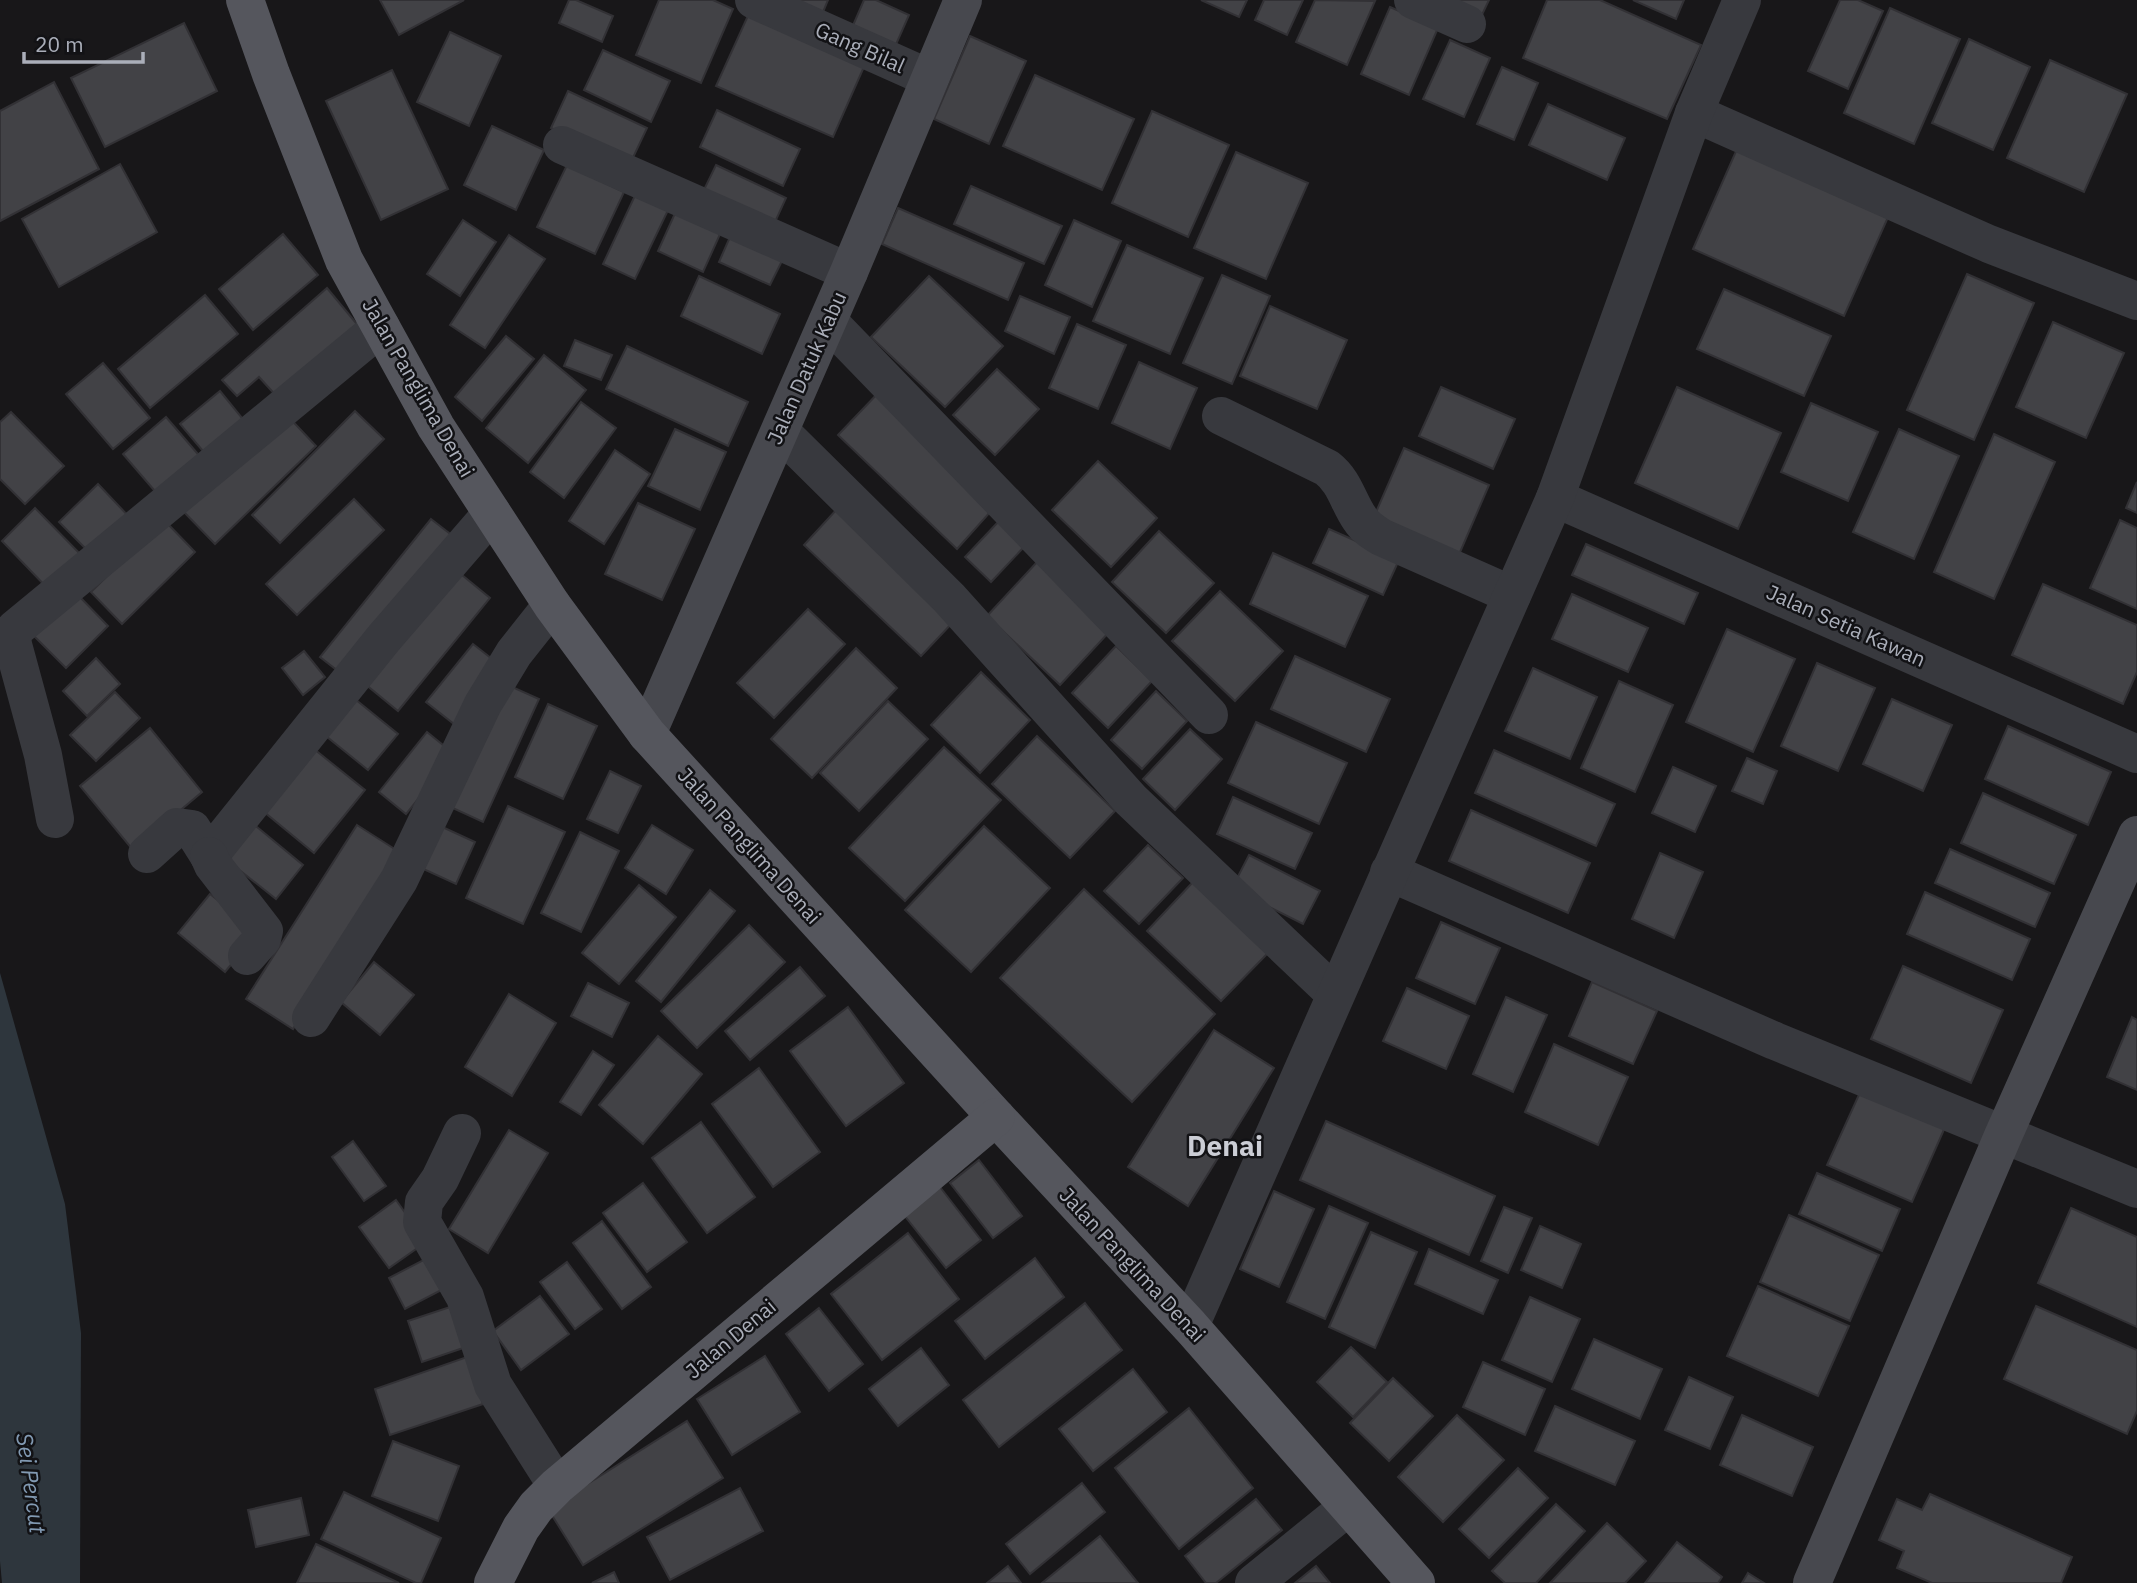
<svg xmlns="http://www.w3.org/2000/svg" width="2137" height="1583" viewBox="0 0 2137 1583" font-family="'IBM Plex Sans',sans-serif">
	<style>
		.water { fill: #2e363d }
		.building { fill: #424246; stroke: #323135; stroke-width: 2 }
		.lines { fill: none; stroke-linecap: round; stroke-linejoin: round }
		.street { stroke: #38393e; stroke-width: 38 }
		.secondary { stroke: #47484e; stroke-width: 38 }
		.primary { stroke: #55565d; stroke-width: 38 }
		.labels { text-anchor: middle; stroke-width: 5; stroke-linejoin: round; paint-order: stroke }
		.street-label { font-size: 21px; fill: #aaaeb9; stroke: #121215 }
		.water-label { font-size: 23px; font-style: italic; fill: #829ab3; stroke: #121215 }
		.district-label { font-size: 28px; font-weight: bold; fill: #cbcdd5; stroke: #121215 }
	</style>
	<rect width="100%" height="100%" fill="#181719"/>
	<!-- water -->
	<path class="water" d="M0,973L65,1204L81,1333L80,1583H2L0,1561Z"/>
	<!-- building -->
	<g class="building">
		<path d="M380,0H464L399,35Z"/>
		<path d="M569,0H576L613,16L602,42L559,23Z"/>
		<path d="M659,0H713L733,9L701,83L636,55Z"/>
		<path d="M783,0H828L821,17Z"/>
		<path d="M864,0H876L909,15L894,49L851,30Z"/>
		<path d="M1201,0H1247L1239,17Z"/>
		<path d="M1264,0H1303L1287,35L1255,20Z"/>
		<path d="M1315,0L1375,1L1347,65L1296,42Z"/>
		<path d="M1439,0H1489L1480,19Z"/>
		<path d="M1547,0H1600L1701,45L1667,119L1523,58Z"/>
		<path d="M1633,0H1684L1676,19Z"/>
		<path d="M1840,0H1858L1883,11L1848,89L1808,71Z"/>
		<path d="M1390,7L1438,28L1409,95L1361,74Z"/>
		<path d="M1890,8L1960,39L1914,144L1844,113Z"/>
		<path d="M751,9L867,60L833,137L716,86Z"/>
		<path d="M184,23L217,91L105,147L71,78Z"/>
		<path d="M450,32L501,56L469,126L417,102Z"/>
		<path d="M970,36L1026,61L989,144L934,119Z"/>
		<path d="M1969,39L2030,67L1993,150L1932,123Z"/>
		<path d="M1450,40L1490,58L1464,117L1423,99Z"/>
		<path d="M603,50L670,81L651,122L584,90Z"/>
		<path d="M2050,60L2127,94L2084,192L2007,158Z"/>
		<path d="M1502,67L1538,83L1514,140L1477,124Z"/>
		<path d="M392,70L448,189L381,220L326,101Z"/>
		<path d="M1035,75L1134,119L1102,190L1003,146Z"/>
		<path d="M54,82L99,169L0,221V111Z"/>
		<path d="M568,91L647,128L630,164L551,128Z"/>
		<path d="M1548,104L1625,138L1607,180L1529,145Z"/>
		<path d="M717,110L800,149L783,186L700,147Z"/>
		<path d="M1152,111L1229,145L1188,237L1112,203Z"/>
		<path d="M492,126L544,150L516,210L464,185Z"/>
		<path d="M1737,149L1889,215L1844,316L1693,249Z"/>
		<path d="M1236,152L1308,183L1266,279L1194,248Z"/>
		<path d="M120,164L157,232L59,287L22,219Z"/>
		<path d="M567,165L624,192L595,254L537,227Z"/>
		<path d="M716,165L786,198L770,233L699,200Z"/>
		<path d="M971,186L1062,226L1044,264L954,224Z"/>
		<path d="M638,189L671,204L635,279L603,264Z"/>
		<path d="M898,208L1024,263L1008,300L882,244Z"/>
		<path d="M676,211L721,232L703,272L658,251Z"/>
		<path d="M463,220L496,242L460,296L427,274Z"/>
		<path d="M1074,220L1121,241L1092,307L1045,285Z"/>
		<path d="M733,230L785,255L770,285L719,262Z"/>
		<path d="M283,234L318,275L253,330L219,289Z"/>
		<path d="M509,235L545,259L485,348L450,325Z"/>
		<path d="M1127,245L1203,278L1170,354L1093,321Z"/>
		<path d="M1967,274L2034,303L1974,440L1907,410Z"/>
		<path d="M1222,275L1270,296L1232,384L1183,363Z"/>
		<path d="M699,276L780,314L762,354L681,316Z"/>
		<path d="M929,276L1003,346L945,407L871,337Z"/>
		<path d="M327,288L361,329L280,400L259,377L237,396L222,380Z"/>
		<path d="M1724,289L1831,336L1804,396L1697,349Z"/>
		<path d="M205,295L238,334L150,408L118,369Z"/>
		<path d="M1020,296L1070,317L1054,354L1005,331Z"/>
		<path d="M1270,306L1347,340L1317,409L1240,376Z"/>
		<path d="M2053,322L2124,353L2086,438L2016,407Z"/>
		<path d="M1077,324L1126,345L1098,409L1049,388Z"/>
		<path d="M506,336L534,359L482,421L455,397Z"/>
		<path d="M575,340L612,355L601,380L564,366Z"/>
		<path d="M627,346L748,402L728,446L606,389Z"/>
		<path d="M544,355L586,390L528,463L486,428Z"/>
		<path d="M1139,362L1197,388L1170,449L1112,423Z"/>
		<path d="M103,363L150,418L113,449L66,394Z"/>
		<path d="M997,369L1039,409L995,455L953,415Z"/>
		<path d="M1441,387L1515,419L1493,469L1419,436Z"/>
		<path d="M1677,387L1781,433L1738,529L1635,483Z"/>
		<path d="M882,389L1000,501L957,549L838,435Z"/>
		<path d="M220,391L247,424L208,457L180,424Z"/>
		<path d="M581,402L616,428L564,498L530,472Z"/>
		<path d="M1811,403L1878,432L1848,501L1781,472Z"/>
		<path d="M283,411L316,446L215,544L181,509Z"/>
		<path d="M355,411L384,439L280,543L252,515Z"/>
		<path d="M11,412L64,466L25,504L0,479V422Z"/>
		<path d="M166,417L203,460L160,497L123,454Z"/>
		<path d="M675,429L726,452L700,510L648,486Z"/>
		<path d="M1899,429L1959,456L1914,559L1853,532Z"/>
		<path d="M1994,434L2055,462L1994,599L1934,572Z"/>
		<path d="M1404,448L1489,485L1458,557L1373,519Z"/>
		<path d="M615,450L650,474L604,544L569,521Z"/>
		<path d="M1098,461L1157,518L1111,567L1052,510Z"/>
		<path d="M2137,482V513L2126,508Z"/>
		<path d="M98,484L133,521L95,558L59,522Z"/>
		<path d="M354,499L384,530L297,615L266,584Z"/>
		<path d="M638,503L695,529L662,600L605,574Z"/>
		<path d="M35,508L88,562L54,595L2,541Z"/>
		<path d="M838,508L955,620L921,656L804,545Z"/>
		<path d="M431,519L458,540L347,678L320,657Z"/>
		<path d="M164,520L195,552L122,624L91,592Z"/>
		<path d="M2120,520L2137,528V609L2090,588Z"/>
		<path d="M999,521L1024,547L991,582L965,557Z"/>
		<path d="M1329,529L1399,560L1383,595L1313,563Z"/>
		<path d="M1159,531L1214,583L1166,633L1112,582Z"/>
		<path d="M1586,544L1698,593L1684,624L1572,575Z"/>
		<path d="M1273,553L1368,596L1345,647L1250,604Z"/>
		<path d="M1038,561L1111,630L1060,685L987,616Z"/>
		<path d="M451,566L490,598L398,711L359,679Z"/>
		<path d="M2043,584L2137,625V672L2123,704L2012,655Z"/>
		<path d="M1220,591L1283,651L1235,701L1172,641Z"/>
		<path d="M77,594L108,626L66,668L33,635Z"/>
		<path d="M1572,594L1648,628L1628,672L1552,639Z"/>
		<path d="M808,609L845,644L774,718L737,683Z"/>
		<path d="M1727,629L1795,659L1753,752L1686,722Z"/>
		<path d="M473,644L501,666L454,724L426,702Z"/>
		<path d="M1116,646L1152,681L1108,728L1072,693Z"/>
		<path d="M856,648L897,688L812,778L771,739Z"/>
		<path d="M304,651L325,677L303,695L282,668Z"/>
		<path d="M1295,656L1390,699L1366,752L1271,709Z"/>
		<path d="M96,658L120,684L87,716L63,691Z"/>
		<path d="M1817,663L1875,688L1838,771L1781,746Z"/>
		<path d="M1533,668L1597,697L1570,759L1505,731Z"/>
		<path d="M981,672L1030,720L980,773L931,725Z"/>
		<path d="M1619,681L1673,705L1635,792L1581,768Z"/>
		<path d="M501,682L539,699L483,822L444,804Z"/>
		<path d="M1156,691L1187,721L1142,769L1111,740Z"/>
		<path d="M115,692L140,718L96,761L70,735Z"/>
		<path d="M350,695L398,734L368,770L321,732Z"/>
		<path d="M1892,699L1952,725L1923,791L1863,764Z"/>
		<path d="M888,701L928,739L859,811L820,773Z"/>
		<path d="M548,704L597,726L563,799L515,777Z"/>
		<path d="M1256,722L1347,763L1319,824L1228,783Z"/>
		<path d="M2008,726L2111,772L2088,825L1985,779Z"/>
		<path d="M150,728L202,792L133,850L80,786Z"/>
		<path d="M1190,729L1222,759L1175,810L1143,779Z"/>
		<path d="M427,732L454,754L406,814L379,792Z"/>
		<path d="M1037,736L1115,811L1070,858L992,784Z"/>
		<path d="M944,747L1001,800L905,901L849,848Z"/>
		<path d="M314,749L365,790L314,853L263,811Z"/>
		<path d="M1494,750L1615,804L1596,846L1475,793Z"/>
		<path d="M1747,758L1777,771L1763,804L1732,791Z"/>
		<path d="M1673,767L1716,786L1695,832L1652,813Z"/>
		<path d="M610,771L641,786L618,833L587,819Z"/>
		<path d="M1983,793L2076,835L2054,884L1961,843Z"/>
		<path d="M1233,797L1312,833L1295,869L1217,834Z"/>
		<path d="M508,806L565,832L523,924L466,898Z"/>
		<path d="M1471,810L1590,863L1568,913L1449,861Z"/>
		<path d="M251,822L303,865L276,899L223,857Z"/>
		<path d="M357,825L404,855L293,1029L246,999Z"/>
		<path d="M438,825L475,842L456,884L419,867Z"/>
		<path d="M652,825L693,850L666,894L625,868Z"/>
		<path d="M984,826L1050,888L971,972L905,910Z"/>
		<path d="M580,832L619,851L581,932L541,913Z"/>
		<path d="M1148,845L1183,878L1139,924L1104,891Z"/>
		<path d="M1950,849L2050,893L2035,927L1935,883Z"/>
		<path d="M1660,853L1703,872L1674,938L1632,919Z"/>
		<path d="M1249,855L1320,891L1303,924L1232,888Z"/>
		<path d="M1193,882L1268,953L1221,1001L1147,931Z"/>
		<path d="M639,885L676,917L619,984L582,953Z"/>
		<path d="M1084,889L1215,1014L1132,1102L1000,978Z"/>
		<path d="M710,890L735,911L661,1002L636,981Z"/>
		<path d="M1925,892L2030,939L2012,980L1907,934Z"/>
		<path d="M210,894L258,932L225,972L178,933Z"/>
		<path d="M1441,922L1500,948L1475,1004L1416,978Z"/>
		<path d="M749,925L785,962L697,1048L661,1011Z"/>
		<path d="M374,962L414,995L380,1035L341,1002Z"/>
		<path d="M1903,966L2003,1010L1971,1083L1871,1039Z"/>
		<path d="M800,967L825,996L750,1060L725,1031Z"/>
		<path d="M1592,982L1657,1011L1633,1064L1569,1036Z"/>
		<path d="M588,983L629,1003L612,1037L571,1016Z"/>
		<path d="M1407,988L1469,1016L1446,1069L1383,1041Z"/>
		<path d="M509,994L556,1023L512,1096L465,1067Z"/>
		<path d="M1506,997L1547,1015L1513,1092L1473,1074Z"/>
		<path d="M848,1007L904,1083L846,1126L790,1051Z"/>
		<path d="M2132,1017L2137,1020V1090L2107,1077Z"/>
		<path d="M1214,1030L1274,1068L1188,1206L1128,1167Z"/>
		<path d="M658,1036L702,1074L643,1144L599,1105Z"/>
		<path d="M1554,1044L1628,1077L1598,1145L1525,1112Z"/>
		<path d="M593,1051L614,1065L581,1115L560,1102Z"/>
		<path d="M759,1068L820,1152L773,1187L712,1104Z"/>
		<path d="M1862,1088L1946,1125L1912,1202L1827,1165Z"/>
		<path d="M1326,1121L1495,1196L1469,1255L1300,1180Z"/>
		<path d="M701,1122L755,1197L707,1233L652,1158Z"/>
		<path d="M509,1130L548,1153L488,1253L449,1229Z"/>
		<path d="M353,1141L386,1186L364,1201L332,1157Z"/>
		<path d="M979,1160L1022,1216L993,1238L950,1183Z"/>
		<path d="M1817,1173L1900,1209L1882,1251L1799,1214Z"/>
		<path d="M643,1183L687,1242L647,1272L603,1213Z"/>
		<path d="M940,1187L981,1240L946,1268L904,1215Z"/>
		<path d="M1274,1191L1314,1209L1279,1287L1240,1269Z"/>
		<path d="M396,1200L426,1242L389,1268L359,1227Z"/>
		<path d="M1329,1206L1368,1223L1325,1319L1287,1302Z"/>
		<path d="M1504,1207L1532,1218L1508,1273L1481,1261Z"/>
		<path d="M2071,1208L2137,1237V1327L2038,1283Z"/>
		<path d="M1789,1215L1879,1255L1850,1321L1760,1282Z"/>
		<path d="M602,1221L651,1287L622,1309L573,1243Z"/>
		<path d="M1540,1226L1581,1244L1562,1288L1521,1270Z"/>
		<path d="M1371,1232L1417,1252L1375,1348L1329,1327Z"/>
		<path d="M908,1233L959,1299L882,1360L831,1294Z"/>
		<path d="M1429,1249L1498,1280L1483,1314L1415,1284Z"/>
		<path d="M435,1254L451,1285L405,1309L389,1278Z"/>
		<path d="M1035,1258L1064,1297L985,1359L955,1321Z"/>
		<path d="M567,1262L602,1309L575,1329L540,1282Z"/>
		<path d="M1758,1286L1849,1326L1818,1396L1727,1356Z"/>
		<path d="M540,1296L569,1334L521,1370L493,1331Z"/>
		<path d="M1530,1297L1580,1319L1552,1382L1502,1360Z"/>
		<path d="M1085,1303L1122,1350L999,1447L963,1400Z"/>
		<path d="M456,1305L469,1346L422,1362L408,1321Z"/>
		<path d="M2036,1306L2137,1350V1411L2127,1434L2004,1379Z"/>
		<path d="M819,1308L863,1364L829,1391L786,1334Z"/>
		<path d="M1594,1339L1662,1369L1640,1419L1572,1389Z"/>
		<path d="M1351,1347L1387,1382L1353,1417L1317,1382Z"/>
		<path d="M921,1348L949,1385L898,1426L869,1389Z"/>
		<path d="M765,1356L800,1412L732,1455L697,1399Z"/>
		<path d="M467,1357L483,1404L390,1435L375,1389Z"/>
		<path d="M1483,1362L1545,1389L1525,1435L1463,1407Z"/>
		<path d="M1133,1369L1167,1412L1093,1471L1059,1429Z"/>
		<path d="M1689,1377L1733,1397L1710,1449L1665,1430Z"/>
		<path d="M1393,1378L1433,1416L1389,1461L1350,1423Z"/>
		<path d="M1555,1406L1635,1441L1615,1485L1535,1451Z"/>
		<path d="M1189,1408L1253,1488L1179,1549L1115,1468Z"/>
		<path d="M1457,1415L1504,1460L1443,1522L1398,1477Z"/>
		<path d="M1742,1415L1813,1447L1792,1496L1720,1465Z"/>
		<path d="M687,1421L723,1478L583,1565L548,1509Z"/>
		<path d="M393,1441L459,1466L438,1521L372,1496Z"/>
		<path d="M1518,1468L1548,1498L1489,1558L1459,1529Z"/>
		<path d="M1082,1483L1105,1512L1030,1574L1006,1544Z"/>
		<path d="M740,1488L763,1531L670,1580L647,1537Z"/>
		<path d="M344,1492L441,1538L421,1583H416L321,1539Z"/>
		<path d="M1930,1494L2072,1557L2061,1583H1932L1897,1568L1904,1551L1879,1540L1897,1499L1922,1510Z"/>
		<path d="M301,1498L309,1535L256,1547L248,1510Z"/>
		<path d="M1256,1499L1282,1530L1216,1583H1206L1185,1556Z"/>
		<path d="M1556,1504L1585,1531L1536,1583H1505L1492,1571Z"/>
		<path d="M1607,1523L1646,1561L1625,1583H1550Z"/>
		<path d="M1100,1536L1138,1583H1042Z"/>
		<path d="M1677,1542L1722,1577L1718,1583H1645Z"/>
		<path d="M316,1544L399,1583H297Z"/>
		<path d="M1008,1566L1021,1583H987Z"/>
		<path d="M1316,1566L1330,1583H1295Z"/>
		<path d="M614,1572L619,1583H592Z"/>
		<path d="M1748,1573L1764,1583H1742Z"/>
	</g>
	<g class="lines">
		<!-- street -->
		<g class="street">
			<path d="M754,0L929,78"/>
			<path d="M1413,0L1467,24"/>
			<path d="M1694,113L1989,244L2137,301"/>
			<path d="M562,145L849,272"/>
			<path d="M828,321L1209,715"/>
			<path d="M1221,416L1327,468C1345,482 1348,502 1360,519C1365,527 1373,532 1381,537L1512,595"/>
			<path d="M780,431L949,598L1131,800L1335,994"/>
			<path d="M1555,498L2137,754"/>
			<path d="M55,819L43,755L12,641L15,629L381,327"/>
			<path d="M147,854L177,827L192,829L209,856L384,638L492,513"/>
			<path d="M209,856L213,865L264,931L262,939L247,956"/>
			<path d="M1389,872L1775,1041L2137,1189"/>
			<path d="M311,1018L399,880L483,704L514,653L552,605"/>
			<path d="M462,1133L440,1179L424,1202L422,1222L465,1297L493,1385L557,1486"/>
			<path d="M1190,1326L1555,498L1694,113L1742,0"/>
			<path d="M1254,1583L1348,1507"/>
		</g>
		<!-- secondary -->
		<g class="secondary">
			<path d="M647,734L849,272L963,0"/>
			<path d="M1812,1583L2003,1136L2137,835"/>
		</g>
		<!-- primary -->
		<g class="primary">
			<path d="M245,0L271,74L344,260L436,427L552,605L647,734L996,1117L1190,1326L1416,1583"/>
			<path d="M493,1583L521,1528L536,1507L557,1486L996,1117"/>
		</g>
	</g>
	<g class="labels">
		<!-- street labels -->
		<g class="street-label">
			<text transform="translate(860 48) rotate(24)" y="7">Gang Bilal</text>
			<text transform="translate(807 368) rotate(-66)" y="7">Jalan Datuk Kabu</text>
			<text transform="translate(418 388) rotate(60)" y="7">Jalan Panglima Denai</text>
			<text transform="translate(1846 626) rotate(24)" y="7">Jalan Setia Kawan</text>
			<text transform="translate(749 846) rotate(48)" y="7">Jalan Panglima Denai</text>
			<text transform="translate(1132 1265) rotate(47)" y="7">Jalan Panglima Denai</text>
			<text transform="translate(731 1339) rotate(-40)" y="7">Jalan Denai</text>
		</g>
		<!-- water labels -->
		<g class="water-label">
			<text transform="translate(31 1483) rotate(82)" y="8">Sei Percut</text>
		</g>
		<!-- district labels -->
		<g class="district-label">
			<text x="1225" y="1156">Denai</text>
		</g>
	</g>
	<!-- scale -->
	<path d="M24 52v10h119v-10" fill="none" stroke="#aaaeb9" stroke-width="3.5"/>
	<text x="35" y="52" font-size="21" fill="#aaaeb9" stroke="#121215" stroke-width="5" paint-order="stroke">20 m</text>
</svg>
